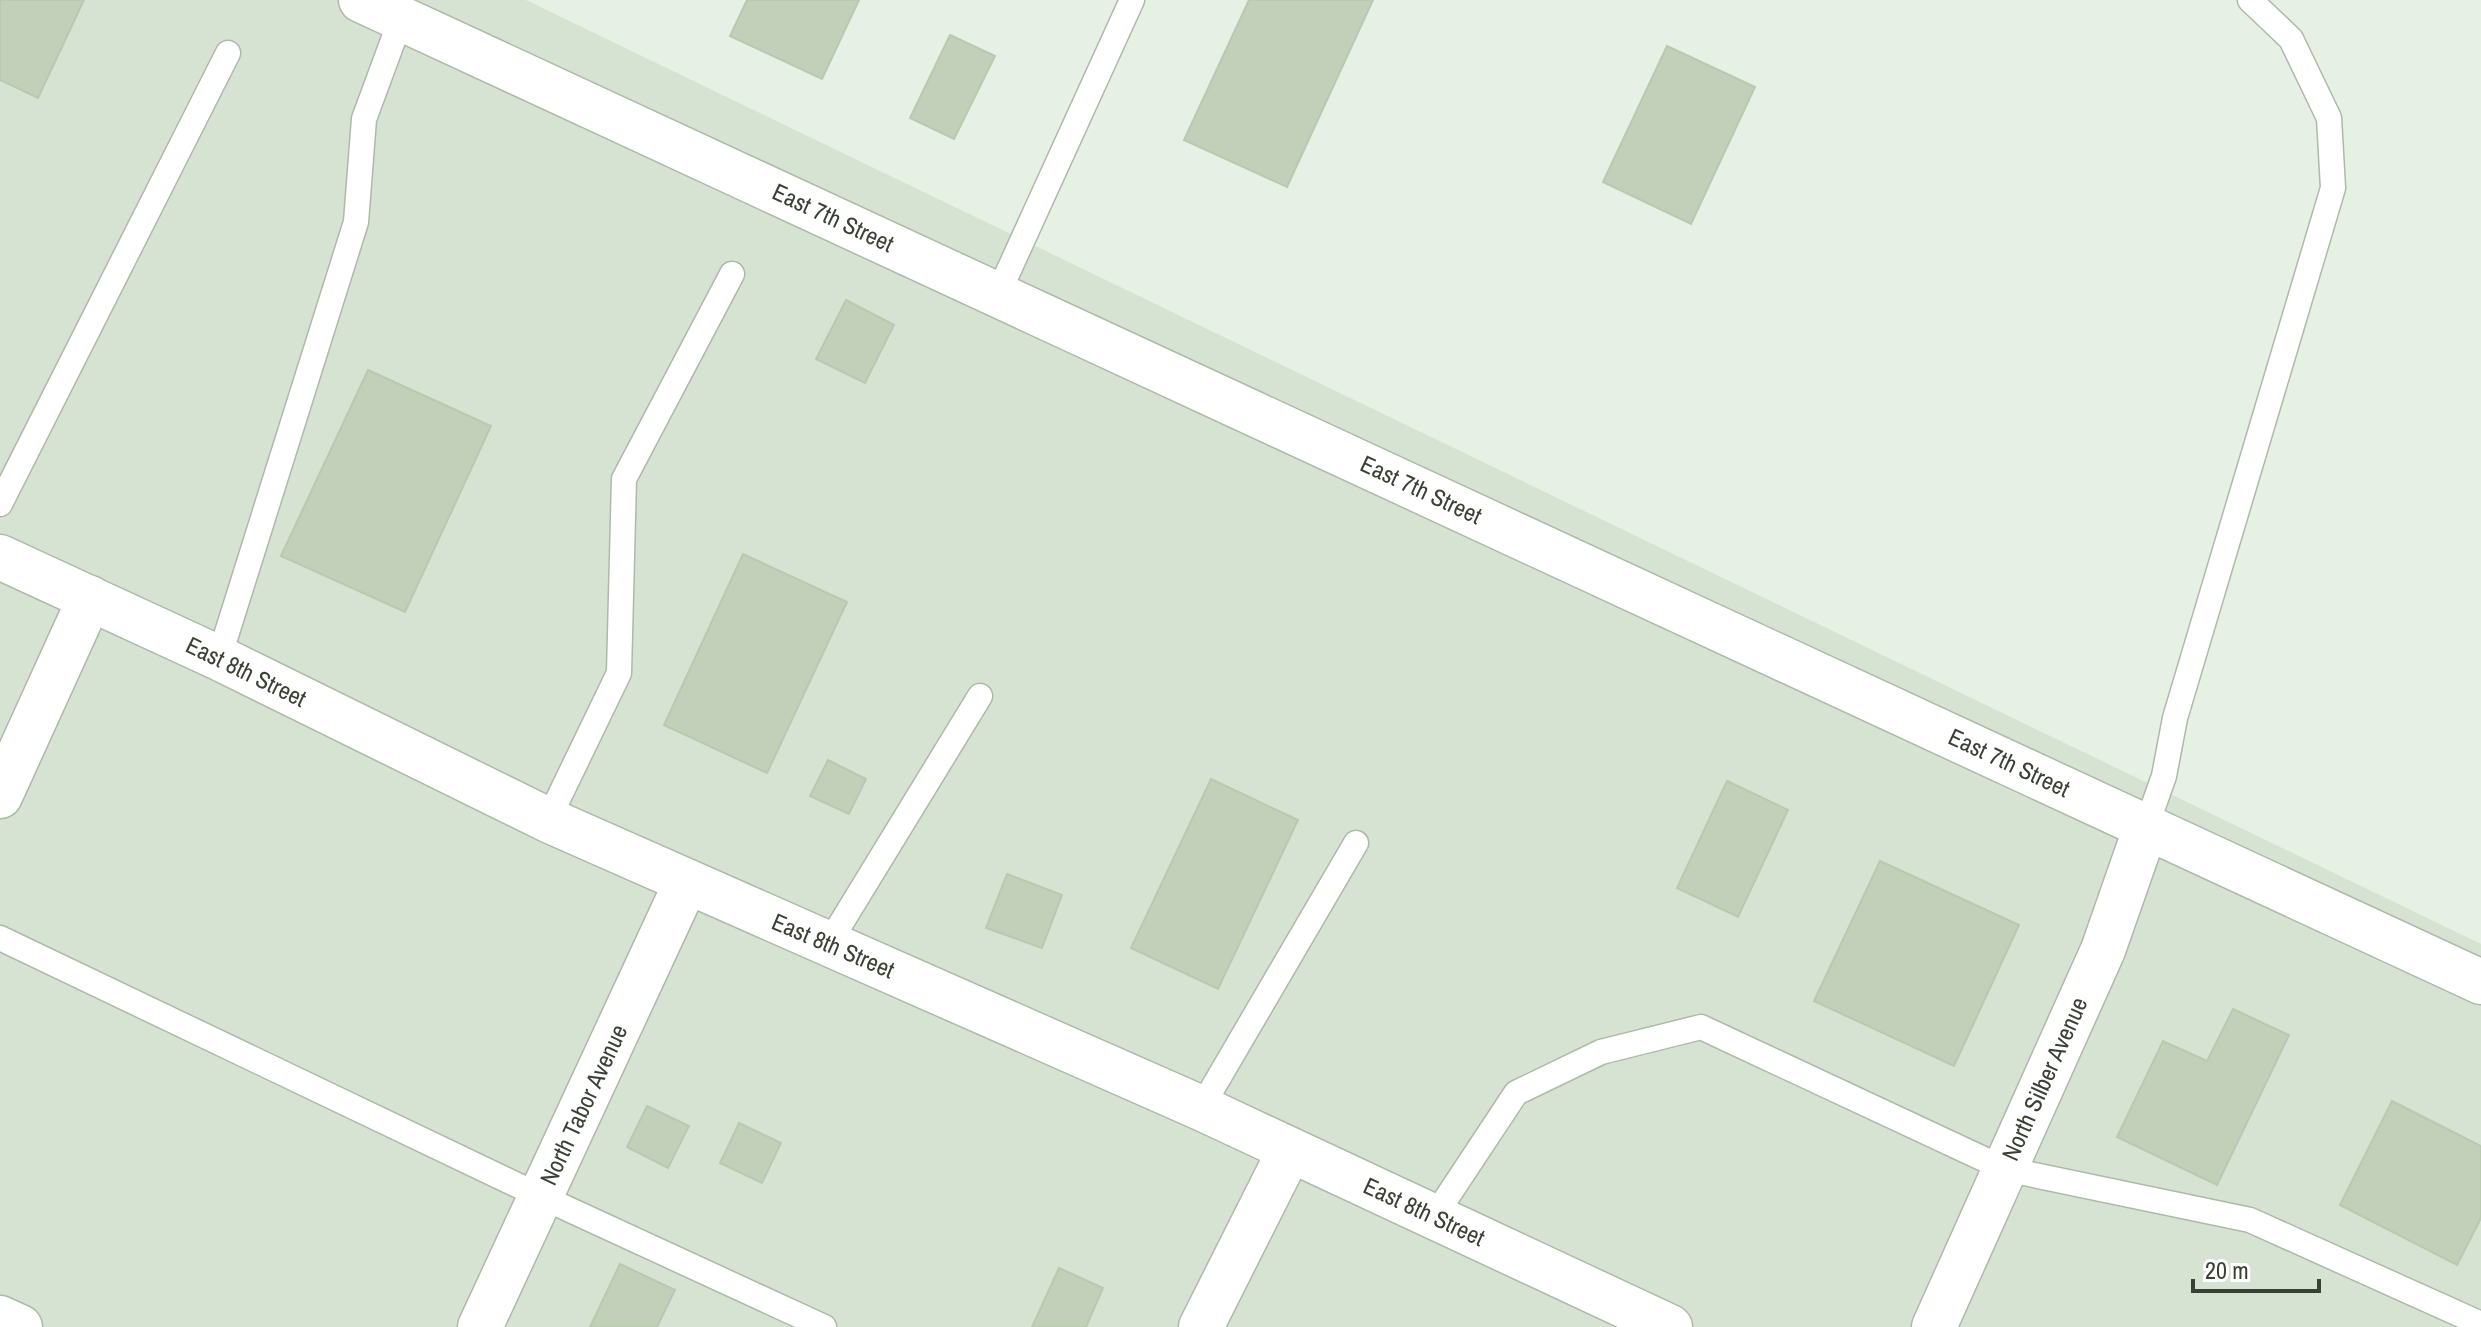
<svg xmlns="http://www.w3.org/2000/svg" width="2481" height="1327" viewBox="0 0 2481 1327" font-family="'Archivo Narrow',sans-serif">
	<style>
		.residential { fill: #d7e3d2 }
		.building { fill: #c2d0ba; stroke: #b8caae; stroke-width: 2 }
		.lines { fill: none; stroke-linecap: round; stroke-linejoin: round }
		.service-casing { stroke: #adbaa7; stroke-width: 27 }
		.minor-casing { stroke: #adbaa7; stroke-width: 47 }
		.tertiary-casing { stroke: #adbaa7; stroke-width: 47 }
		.service { stroke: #fff; stroke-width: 24 }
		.minor { stroke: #fff; stroke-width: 44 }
		.tertiary { stroke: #fff; stroke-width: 44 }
		.labels { text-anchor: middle; stroke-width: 7; stroke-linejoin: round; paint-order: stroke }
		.street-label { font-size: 24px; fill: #394134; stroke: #fff }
	</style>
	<rect width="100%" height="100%" fill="#e7f0e4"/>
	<!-- residential -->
	<path class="residential" d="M0,0H526L2481,944V1327H0Z"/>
	<!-- building -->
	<g class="building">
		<path d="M0,0H84L38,98L0,80Z"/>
		<path d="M747,0H859L822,79L730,36Z"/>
		<path d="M1249,0H1373L1287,187L1184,140Z"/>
		<path d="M950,35L995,56L954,139L910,118Z"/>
		<path d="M1667,46L1755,87L1691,224L1603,182Z"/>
		<path d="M846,300L894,325L865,383L816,359Z"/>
		<path d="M368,370L491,426L405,612L281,556Z"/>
		<path d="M743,554L847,602L767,773L664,725Z"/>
		<path d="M828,760L866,779L849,814L810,796Z"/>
		<path d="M1211,779L1298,820L1218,989L1131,948Z"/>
		<path d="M1727,781L1788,810L1738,917L1677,888Z"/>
		<path d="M1880,861L2019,925L1954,1066L1814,1001Z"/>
		<path d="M1007,874L1062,895L1042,948L986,928Z"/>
		<path d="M2233,1009L2289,1035L2217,1185L2117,1137L2163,1041L2207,1061Z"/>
		<path d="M2392,1101L2481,1146V1218L2457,1265L2340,1205Z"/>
		<path d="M647,1106L689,1126L668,1168L627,1147Z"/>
		<path d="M739,1123L781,1143L762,1183L720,1163Z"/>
		<path d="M620,1264L675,1290L657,1327H590Z"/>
		<path d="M1059,1268L1103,1288L1086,1327H1032Z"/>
	</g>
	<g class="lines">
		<defs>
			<g id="service">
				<path d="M998,294L1132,0"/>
				<path d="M0,504L228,53"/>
				<path d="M219,658L356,222L364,119L401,19"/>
				<path d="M548,820L619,673L624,479L732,274"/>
				<path d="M2146,827L2164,776L2175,718L2333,188L2329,118L2291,39L2250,0"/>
				<path d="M0,938L542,1197L824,1327"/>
				<path d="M829,943L980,696"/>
				<path d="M1201,1108L1356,843"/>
				<path d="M1434,1217L1516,1093L1601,1052L1701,1027L2005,1169L2250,1220L2481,1324"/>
			</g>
			<g id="minor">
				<path d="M361,0L2481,982"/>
				<path d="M0,796L90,598"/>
				<path d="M0,1318L20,1327"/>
				<path d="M480,1327L686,883"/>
				<path d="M1201,1327L1290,1150"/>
				<path d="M1934,1327L2103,950L2146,827"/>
			</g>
			<path id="tertiary" d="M0,557L219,658L548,820L1201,1108L1670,1327"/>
		</defs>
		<!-- service casing -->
		<use href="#service" class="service-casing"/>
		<!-- minor casing -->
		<use href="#minor" class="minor-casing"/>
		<!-- tertiary casing -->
		<use href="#tertiary" class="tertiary-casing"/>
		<!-- service -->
		<use href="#service" class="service"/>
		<!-- minor -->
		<use href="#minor" class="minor"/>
		<!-- tertiary -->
		<use href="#tertiary" class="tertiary"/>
	</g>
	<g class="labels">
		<!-- street labels -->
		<g class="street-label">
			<text transform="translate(833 218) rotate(25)" y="8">East 7th Street</text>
			<text transform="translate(1421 490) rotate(25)" y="8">East 7th Street</text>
			<text transform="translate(246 672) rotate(26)" y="8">East 8th Street</text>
			<text transform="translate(2009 763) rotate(25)" y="8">East 7th Street</text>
			<text transform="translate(833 946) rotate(23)" y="8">East 8th Street</text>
			<text transform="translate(2045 1079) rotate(-66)" y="8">North Silber Avenue</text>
			<text transform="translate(584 1105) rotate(-65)" y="8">North Tabor Avenue</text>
			<text transform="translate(1424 1212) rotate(25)" y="8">East 8th Street</text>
		</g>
	</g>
	<!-- scale -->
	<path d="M2193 1279v12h126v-12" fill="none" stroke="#394134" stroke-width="4"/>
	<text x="2205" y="1279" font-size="24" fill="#394134" stroke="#ffffff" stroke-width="6" paint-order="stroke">20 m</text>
</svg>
